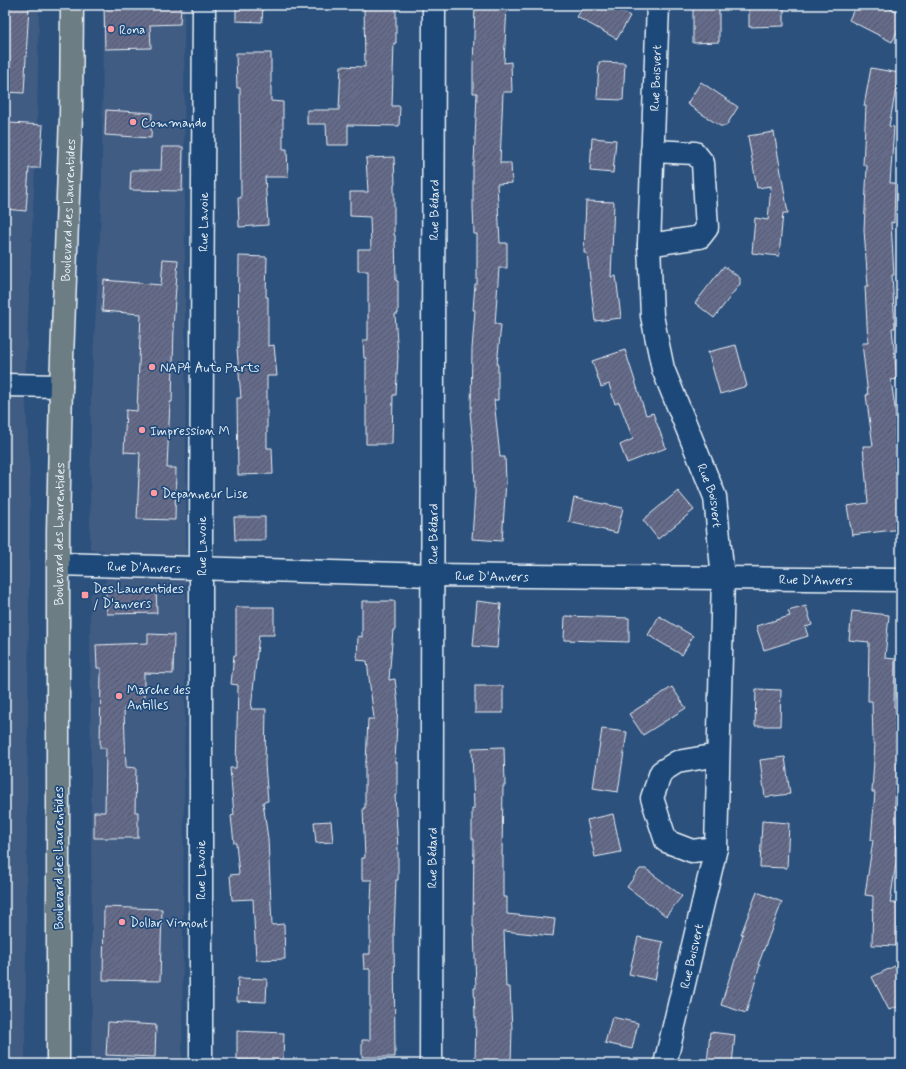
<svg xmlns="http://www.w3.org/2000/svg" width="906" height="1069" viewBox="0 0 906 1069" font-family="Mynerve,sans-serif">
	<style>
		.built { fill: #415c83 }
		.building { fill: url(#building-hatch); stroke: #e8f1f8 }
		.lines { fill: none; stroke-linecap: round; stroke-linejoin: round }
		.minor-casing { stroke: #e8f1f8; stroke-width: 25 }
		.major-casing { stroke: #e8f1f8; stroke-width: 25 }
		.minor { stroke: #1f4a7a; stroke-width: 22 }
		.major { stroke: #6d7d84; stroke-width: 22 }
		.poi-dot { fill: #ff9aa2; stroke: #1f4a7a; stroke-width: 1.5 }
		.labels { text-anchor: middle; stroke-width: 3.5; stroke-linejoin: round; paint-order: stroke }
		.poi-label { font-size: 13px; fill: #e8f1f8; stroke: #1f4a7a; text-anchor: start }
		.street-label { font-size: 13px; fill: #e8f1f8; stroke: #1f4a7a }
	</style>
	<defs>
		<pattern id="building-hatch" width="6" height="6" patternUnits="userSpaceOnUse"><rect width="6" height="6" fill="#656c8b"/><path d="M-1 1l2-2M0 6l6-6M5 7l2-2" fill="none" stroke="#545867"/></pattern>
	</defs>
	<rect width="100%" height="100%" fill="#2d517d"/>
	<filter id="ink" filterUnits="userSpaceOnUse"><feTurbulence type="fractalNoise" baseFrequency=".025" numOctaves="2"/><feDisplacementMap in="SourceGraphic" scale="8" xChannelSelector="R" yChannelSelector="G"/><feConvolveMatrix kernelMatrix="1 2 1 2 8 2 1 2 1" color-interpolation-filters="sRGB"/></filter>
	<g filter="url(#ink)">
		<!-- built -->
		<g class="built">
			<path d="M5,5H39L37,122L25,385L30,479L25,1064H5Z"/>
			<path d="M103,5H184L186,546L182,1064H91L92,1000L90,595L106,581L104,551L90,549L91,390L99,261L102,180Z"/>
		</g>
		<!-- building -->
		<g class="building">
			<path d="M5,5H29L24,93L5,92Z"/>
			<path d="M104,5H181L180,24L150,25L151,48L105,49Z"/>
			<path d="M236,5H263L262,22L236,21Z"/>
			<path d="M364,5H396V43H394L392,106H400L399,126L348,125V145H327L326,124H307V110H339L341,66L365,67Z"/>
			<path d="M475,5H507L504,63L511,62L512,92H503L500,163H511L512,183L497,184L500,243H507V268H499L495,324L501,325L497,365H498V400H494L500,457H505L506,481L502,541L472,539L475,492L474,454L470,412H471L472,349L475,310H473L475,284H477V234H474L473,207V163H474L477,93H473V67Z"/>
			<path d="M584,5H610L630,16L617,39L577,17Z"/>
			<path d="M693,5H719V42L693,43Z"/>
			<path d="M749,5H784V26L749,27Z"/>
			<path d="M856,5H883L901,14V24L892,42L849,20Z"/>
			<path d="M236,53H271V101L283,102V149H287L288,177H265L268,225L239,227L238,198H241L240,88H237Z"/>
			<path d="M599,62L625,63L623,100L597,99Z"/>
			<path d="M871,68L899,73L889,126L894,127L890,183H895L894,223L891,222L894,275H892L895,328H892L897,379L891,380L898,429L895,430L899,483L896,484L901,529L852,535L847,506L868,503L863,446H873L866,395H868L862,343H868L865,286H868L864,230L867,166L863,165L866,106H864Z"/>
			<path d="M701,82L738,107L726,126H720L687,104Z"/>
			<path d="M106,110L152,113L151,138L105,135Z"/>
			<path d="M10,123L43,125L40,168H29L26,211L5,209V180H7Z"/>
			<path d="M774,132L788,213H783L779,256L752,253L755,218L768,220L771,186L757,188L748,136Z"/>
			<path d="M592,138L616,140L613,173L590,171Z"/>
			<path d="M162,147H183L182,191L130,190L131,170H161Z"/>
			<path d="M394,157L395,184H394V235H395L396,281H398V314H395L398,356L396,395H393L392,444H366V358H364L363,340H368V271H358V249H371L370,217L350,216V192H368L366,158Z"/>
			<path d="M586,201L614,202L611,277L616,276L621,318L595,321L587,253H584Z"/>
			<path d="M239,256L267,257L266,297H268V346L274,345L277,376H267V448H272L273,474L238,475L237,398H241L237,349L238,348Z"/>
			<path d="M163,259L178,260L173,327H174L172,402H170L167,468H176L175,520L137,519L140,453L124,452L126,410L137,411L141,314L102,311L104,280L161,285Z"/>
			<path d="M724,266L740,278V284L714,318L695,303Z"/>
			<path d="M736,345L747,386L720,394L708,352Z"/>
			<path d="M625,350L646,415L653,413L666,448L627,463L620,445L633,439L619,402L615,404L609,384L601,387L592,361Z"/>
			<path d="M678,491L694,510L658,539L643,520Z"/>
			<path d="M574,498L623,508L617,533L569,522Z"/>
			<path d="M234,517H265V540H235Z"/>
			<path d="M156,589L157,613L107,614L106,591Z"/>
			<path d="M362,601H395V630H393L389,680L395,679L398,704L395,762H397V795H395L398,850V880H396L394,933L395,1057H362V1040H370V969H364L363,954H370V923L372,880H362V858H365L363,808H365V762H366L368,719H374L367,661L357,660L358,636L362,637Z"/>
			<path d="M477,601L501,604L497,648L473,646Z"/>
			<path d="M806,606L812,625L805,627L808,636L764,650L756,626L790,616L788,611Z"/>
			<path d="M236,607H274V635H259L251,709H266L265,764L268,801L263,802L268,839L272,925L284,924L285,959L256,960L253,899L232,900L230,875L239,874L236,843H234L231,816L234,815L230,768H236L238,685L231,684L234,655L236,656Z"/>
			<path d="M852,611L889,615L885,658L895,659L894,707H896L898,756L895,807L899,808L895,855L897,856L890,903H898L897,946L872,945L873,896L865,895L873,840H871L875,792H872L875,743H873L872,701H868L869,642L849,640Z"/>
			<path d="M565,616L629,618V642L564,640Z"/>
			<path d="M659,616L693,636L682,655L648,635Z"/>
			<path d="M148,634L174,635L173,674L144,673V708L124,709L126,767L136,768L135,812H138V838H94V812H105L106,748H100L101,668H97L96,645L148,643Z"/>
			<rect x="475" y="686" width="28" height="27"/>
			<path d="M672,687L686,708L643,735L629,714Z"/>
			<path d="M756,689L781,690L780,726H755Z"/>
			<path d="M602,729L627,732L618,792L593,788Z"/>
			<path d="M504,747L505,786H503L502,856H503V897H507V914L555,919L553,936L504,931L506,987H510L512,1029L511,1063L475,1062L476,1017L475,1018L474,988H476L474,927H473L474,839H472V809H474L472,748Z"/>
			<path d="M785,757L790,794L765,797L760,760Z"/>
			<path d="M613,814L621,852L595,857L587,820Z"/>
			<path d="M331,821L333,842L316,843L314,822Z"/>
			<path d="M762,821L789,823L787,868L760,867Z"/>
			<path d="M640,869H646L682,896L666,916L627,887Z"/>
			<path d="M757,892L782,902L758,965H760L746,1013L721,1005L743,934H741Z"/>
			<path d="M104,907L162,909L160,981L103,980Z"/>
			<path d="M638,937L663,942L655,980L629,974Z"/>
			<path d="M901,963V1005L889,1010L872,977Z"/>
			<path d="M238,978L267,979L266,1002L237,1001Z"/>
			<path d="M612,1017L638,1023L632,1049L605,1043Z"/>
			<path d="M108,1022L156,1025L155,1057L106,1055Z"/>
			<path d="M237,1031L284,1033L283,1061L237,1060Z"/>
			<path d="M710,1032L735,1035L732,1064H707Z"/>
		</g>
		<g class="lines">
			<defs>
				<g id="minor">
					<path id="s1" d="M658,5L649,245L652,316L663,369L715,497L723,578L716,848L665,1064"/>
					<path d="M649,245L700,237L707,228L703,163L695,153L652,151"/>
					<path d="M5,385L61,386"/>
					<path id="s2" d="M59,564L432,575L901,580"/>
					<path d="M716,848L692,851L666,841L652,798L661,772L677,762L718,755"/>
					<path id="s3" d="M201,1064V532L204,5"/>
					<path id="s4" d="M431,1064L434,5"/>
				</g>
				<g id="major">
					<path id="s5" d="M58,1064V532L61,386L71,115L72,5"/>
				</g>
			</defs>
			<!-- minor casing -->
			<use href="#minor" class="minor-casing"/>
			<!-- major casing -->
			<use href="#major" class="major-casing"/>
			<!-- minor -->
			<use href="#minor" class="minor"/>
			<!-- major -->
			<use href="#major" class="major"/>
		</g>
	</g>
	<!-- markers -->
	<g class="poi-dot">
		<circle cx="111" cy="29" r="4"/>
		<circle cx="133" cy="122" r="4"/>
		<circle cx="152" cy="367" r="4"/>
		<circle cx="142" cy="430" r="4"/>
		<circle cx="154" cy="493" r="4"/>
		<rect x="81" y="591" width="8" height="8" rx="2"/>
		<circle cx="119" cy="696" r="4"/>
		<circle cx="122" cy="922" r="4"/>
	</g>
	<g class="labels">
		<!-- poi labels -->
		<g class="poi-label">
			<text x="119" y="34">Rona</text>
			<text x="141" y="127">Commando</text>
			<text x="160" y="372">NAPA Auto Parts</text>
			<text x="150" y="435">Impression M</text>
			<text x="162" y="498">Depanneur Lise</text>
			<text x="93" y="593">Des Laurentides<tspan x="93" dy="15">/ D'anvers</tspan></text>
			<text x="127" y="694">Marche des<tspan x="127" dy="15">Antilles</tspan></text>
			<text x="130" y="927">Dollar Vimont</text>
		</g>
		<!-- street labels -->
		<g class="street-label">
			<text transform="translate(655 78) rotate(-88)" y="5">Rue Boisvert</text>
			<text dy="5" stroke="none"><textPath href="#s5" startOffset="854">Boulevard des Laurentides</textPath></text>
			<text dy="5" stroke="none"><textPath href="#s4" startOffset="854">Rue Bédard</textPath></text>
			<text dy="5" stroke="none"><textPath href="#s3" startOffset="842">Rue Lavoie</textPath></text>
			<text dy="5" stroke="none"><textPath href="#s1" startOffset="501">Rue Boisvert</textPath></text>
			<text dy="5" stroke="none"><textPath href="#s5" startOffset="530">Boulevard des Laurentides</textPath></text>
			<text dy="5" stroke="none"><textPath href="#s4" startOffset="530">Rue Bédard</textPath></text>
			<text dy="5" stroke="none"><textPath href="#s3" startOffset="518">Rue Lavoie</textPath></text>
			<text dy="5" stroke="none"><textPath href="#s2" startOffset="85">Rue D'Anvers</textPath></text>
			<text dy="5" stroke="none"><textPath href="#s2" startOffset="433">Rue D'Anvers</textPath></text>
			<text dy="5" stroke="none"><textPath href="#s2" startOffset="757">Rue D'Anvers</textPath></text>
			<text transform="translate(58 858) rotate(-90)" y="5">Boulevard des Laurentides</text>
			<text dy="5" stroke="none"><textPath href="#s4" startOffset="206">Rue Bédard</textPath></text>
			<text transform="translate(200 870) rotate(-90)" y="5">Rue Lavoie</text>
			<text transform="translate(691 956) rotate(-77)" y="5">Rue Boisvert</text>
		</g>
	</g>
	<!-- margin -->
	<rect width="906" height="1069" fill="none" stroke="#1f4a7a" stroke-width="20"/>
	<rect x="10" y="10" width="886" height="1049" fill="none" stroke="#e8f1f8" stroke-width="1.5" filter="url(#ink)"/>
</svg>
